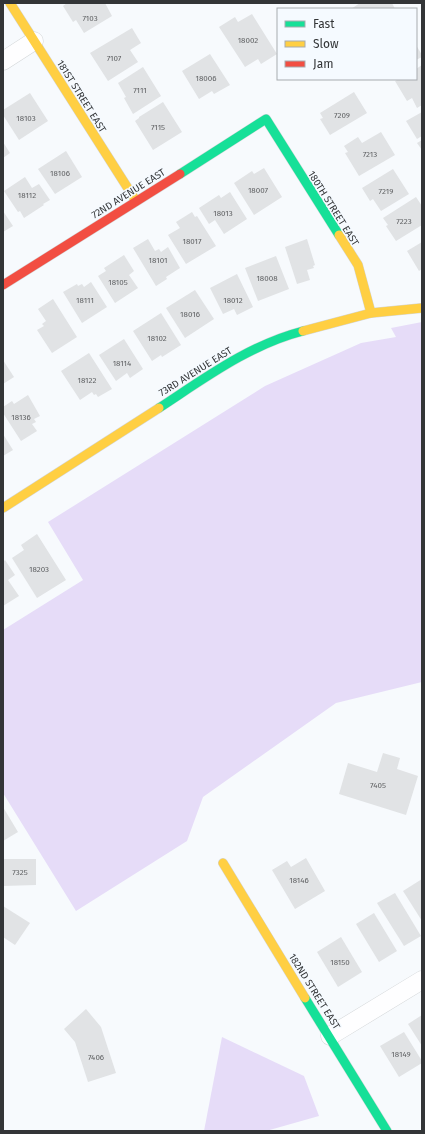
<svg xmlns="http://www.w3.org/2000/svg" width="425" height="1134" viewBox="0 0 425 1134" font-family="'Fira Sans',sans-serif">
	<style>
		.green { fill: #e6dcf8 }
		.building { fill: #e1e3e5 }
		.lines { fill: none; stroke-linecap: round; stroke-linejoin: round }
		.street-casing { stroke: #d3d6d8; stroke-width: 19 }
		.fast-casing { stroke: #d3d6d8; stroke-width: 10 }
		.slow-casing { stroke: #d3d6d8; stroke-width: 10 }
		.jam-casing { stroke: #d3d6d8; stroke-width: 10 }
		.street { stroke: #fefeff; stroke-width: 18 }
		.fast { stroke: #16e098; stroke-width: 9 }
		.slow { stroke: #ffcf43; stroke-width: 9 }
		.jam { stroke: #f24e42; stroke-width: 9 }
		.labels { text-anchor: middle; stroke-width: 3; stroke-linejoin: round; paint-order: stroke }
		.number-label { font-size: 8px; fill: #606264 }
		.street-label { font-size: 10px; fill: #333537; stroke: #f5faff }
	</style>
	<rect width="100%" height="100%" fill="#f7fafd"/>
	<!-- green -->
	<g class="green">
		<path d="M422,322V682L336,703L203,797L187,841L76,911L3,793V630L83,580L48,522L265,386L361,343L396,337L391,328Z"/>
		<path d="M222,1037L304,1076L319,1116L266,1131H204Z"/>
	</g>
	<!-- building -->
	<g class="building">
		<path d="M67,3H105L112,16L84,33L76,20L73,22L63,6Z"/>
		<path d="M360,3H392L395,9H351Z"/>
		<path d="M252,14L277,54L261,64L258,59L245,67L219,27L235,17L238,22Z"/>
		<path d="M132,28L141,43L130,50L138,62L108,81L90,53Z"/>
		<path d="M416,45L422,55V57L416,60Z"/>
		<path d="M210,54L230,85L214,94L212,91L199,99L182,71Z"/>
		<path d="M422,65V105L417,108L412,98L407,101L395,81L399,79H416V69Z"/>
		<path d="M143,67L161,96L133,114L124,98L126,97L118,83Z"/>
		<path d="M354,92L367,113L330,135L320,119L323,118L320,113Z"/>
		<path d="M30,93L48,121L19,140L3,115V110Z"/>
		<path d="M163,102L182,132L153,150L135,121L139,118V117Z"/>
		<path d="M422,112V136L417,139L406,121Z"/>
		<path d="M381,132L395,155L359,176L345,153L348,152L344,146L358,137L362,143Z"/>
		<path d="M422,140V150L417,143Z"/>
		<path d="M3,142L10,153L3,158Z"/>
		<path d="M66,151L82,177L55,194L38,169Z"/>
		<path d="M264,168L282,197L254,215L234,183L252,171L254,174Z"/>
		<path d="M393,169L409,194L381,211L373,199L370,201L362,188Z"/>
		<path d="M25,177L32,188L39,184L50,200L43,204L44,205L24,218L20,211L18,212L4,191Z"/>
		<path d="M230,192L247,219L224,234L215,220L209,224L199,208L219,195L221,198Z"/>
		<path d="M416,197L422,206V225L396,241L386,226L388,225L383,218Z"/>
		<path d="M3,211L13,226L3,232Z"/>
		<path d="M192,212L195,217L197,216L216,246L186,264L168,235L180,228L176,222Z"/>
		<path d="M148,239L155,251L159,249L161,252L168,247L180,268L166,277L167,279L156,286L133,248Z"/>
		<path d="M307,239L315,265L313,266L314,268L307,270L310,280L297,284L285,247Z"/>
		<path d="M422,242V269L419,271L407,251Z"/>
		<path d="M124,255L134,271L129,275L138,288L115,303L98,276L106,271L104,268Z"/>
		<path d="M276,256L289,289L258,301L245,268Z"/>
		<path d="M237,274L253,307L237,315L234,309L223,314L210,288Z"/>
		<path d="M91,282L107,307L82,323L63,292L77,284L78,286L82,284L84,287Z"/>
		<path d="M195,290L214,319L185,338L166,308Z"/>
		<path d="M53,299L77,337L52,353L37,330L44,326L42,324L46,321L38,309Z"/>
		<path d="M161,313L181,345L162,357L161,355L152,361L133,331Z"/>
		<path d="M124,339L143,369L130,378L127,373L116,381L99,355Z"/>
		<path d="M89,353L112,389L98,397L96,394L94,395L92,392L80,400L61,371Z"/>
		<path d="M3,360L14,377L3,384Z"/>
		<path d="M28,395L40,416L34,419L36,422L32,424L37,431L21,441L3,413V407L12,401L14,404Z"/>
		<path d="M3,434L13,450L3,456Z"/>
		<path d="M37,534L66,580L37,598L12,558L24,550L21,545Z"/>
		<path d="M5,560L15,575L8,580L19,596L3,606V562Z"/>
		<path d="M383,753L400,758L397,769L418,776L406,815L339,794L348,763L377,772Z"/>
		<path d="M3,807L18,832L3,841Z"/>
		<path d="M306,858L325,891L295,909L272,870L287,861L291,867Z"/>
		<path d="M3,859H36V885L3,886Z"/>
		<path d="M422,879V921L403,891Z"/>
		<path d="M395,893L421,936L404,946L377,903Z"/>
		<path d="M3,906L30,923L15,945L3,937Z"/>
		<path d="M374,913L397,951L379,962L356,924Z"/>
		<path d="M341,937L362,972L338,987L317,952Z"/>
		<path d="M86,1009L101,1027L116,1073L88,1082L75,1042L64,1029Z"/>
		<path d="M422,1015V1046L408,1024Z"/>
		<path d="M404,1032L422,1061V1063L399,1077L380,1046Z"/>
	</g>
	<g class="lines">
		<defs>
			<g id="street">
				<path d="M3,61L34,41"/>
				<path d="M330,1036L422,980"/>
			</g>
			<g id="fast">
				<path d="M180,174L266,119L339,235"/>
				<path d="M159,408C205,378 249,345 303,331"/>
				<path d="M305,998L387,1131"/>
			</g>
			<g id="slow">
				<path d="M10,3L136,201"/>
				<path d="M339,235L358,265L371,313"/>
				<path d="M303,331L371,313L422,308"/>
				<path d="M3,508L159,408"/>
				<path d="M223,863L305,998"/>
			</g>
			<path id="jam" d="M3,285L180,174"/>
		</defs>
		<!-- street casing -->
		<use href="#street" class="street-casing"/>
		<!-- fast casing -->
		<use href="#fast" class="fast-casing"/>
		<!-- slow casing -->
		<use href="#slow" class="slow-casing"/>
		<!-- jam casing -->
		<use href="#jam" class="jam-casing"/>
		<!-- street -->
		<use href="#street" class="street"/>
		<!-- fast -->
		<use href="#fast" class="fast"/>
		<!-- slow -->
		<use href="#slow" class="slow"/>
		<!-- jam -->
		<use href="#jam" class="jam"/>
	</g>
	<g class="labels">
		<!-- number labels -->
		<g class="number-label">
			<text x="90" y="21">7103</text>
			<text x="248" y="43">18002</text>
			<text x="114" y="61">7107</text>
			<text x="206" y="81">18006</text>
			<text x="140" y="93">7111</text>
			<text x="342" y="118">7209</text>
			<text x="26" y="121">18103</text>
			<text x="158" y="130">7115</text>
			<text x="370" y="157">7213</text>
			<text x="60" y="176">18106</text>
			<text x="258" y="193">18007</text>
			<text x="386" y="194">7219</text>
			<text x="27" y="198">18112</text>
			<text x="223" y="216">18013</text>
			<text x="404" y="224">7223</text>
			<text x="192" y="244">18017</text>
			<text x="158" y="263">18101</text>
			<text x="267" y="281">18008</text>
			<text x="118" y="285">18105</text>
			<text x="85" y="303">18111</text>
			<text x="233" y="303">18012</text>
			<text x="190" y="317">18016</text>
			<text x="157" y="341">18102</text>
			<text x="122" y="366">18114</text>
			<text x="87" y="383">18122</text>
			<text x="21" y="420">18136</text>
			<text x="39" y="572">18203</text>
			<text x="378" y="788">7405</text>
			<text x="20" y="875">7325</text>
			<text x="299" y="883">18146</text>
			<text x="340" y="965">18150</text>
			<text x="401" y="1057">18149</text>
			<text x="96" y="1060">7406</text>
		</g>
		<!-- street labels -->
		<g class="street-label">
			<text transform="translate(82 96) rotate(58)" y="4">181ST STREET EAST</text>
			<text transform="translate(128 193) rotate(-32)" y="4">72ND AVENUE EAST</text>
			<text transform="translate(334 208) rotate(58)" y="4">180TH STREET EAST</text>
			<text transform="translate(195 371) rotate(-32)" y="4">73RD AVENUE EAST</text>
			<text transform="translate(315 991) rotate(58)" y="4">182ND STREET EAST</text>
		</g>
	</g>
	<!-- border -->
	<rect width="425" height="1134" fill="none" stroke="#333537" stroke-width="8"/>
	<!-- legend -->
	<rect x="277" y="8" width="140" height="72" fill="#f5faff" stroke="#a7abaf"/>
	<rect x="285" y="21" width="20" height="6" fill="#16e098" stroke="#a7abaf"/>
	<text x="313" y="28" font-size="12" fill="#333537">Fast</text>
	<rect x="285" y="41" width="20" height="6" fill="#ffcf43" stroke="#a7abaf"/>
	<text x="313" y="48" font-size="12" fill="#333537">Slow</text>
	<rect x="285" y="61" width="20" height="6" fill="#f24e42" stroke="#a7abaf"/>
	<text x="313" y="68" font-size="12" fill="#333537">Jam</text>
</svg>
